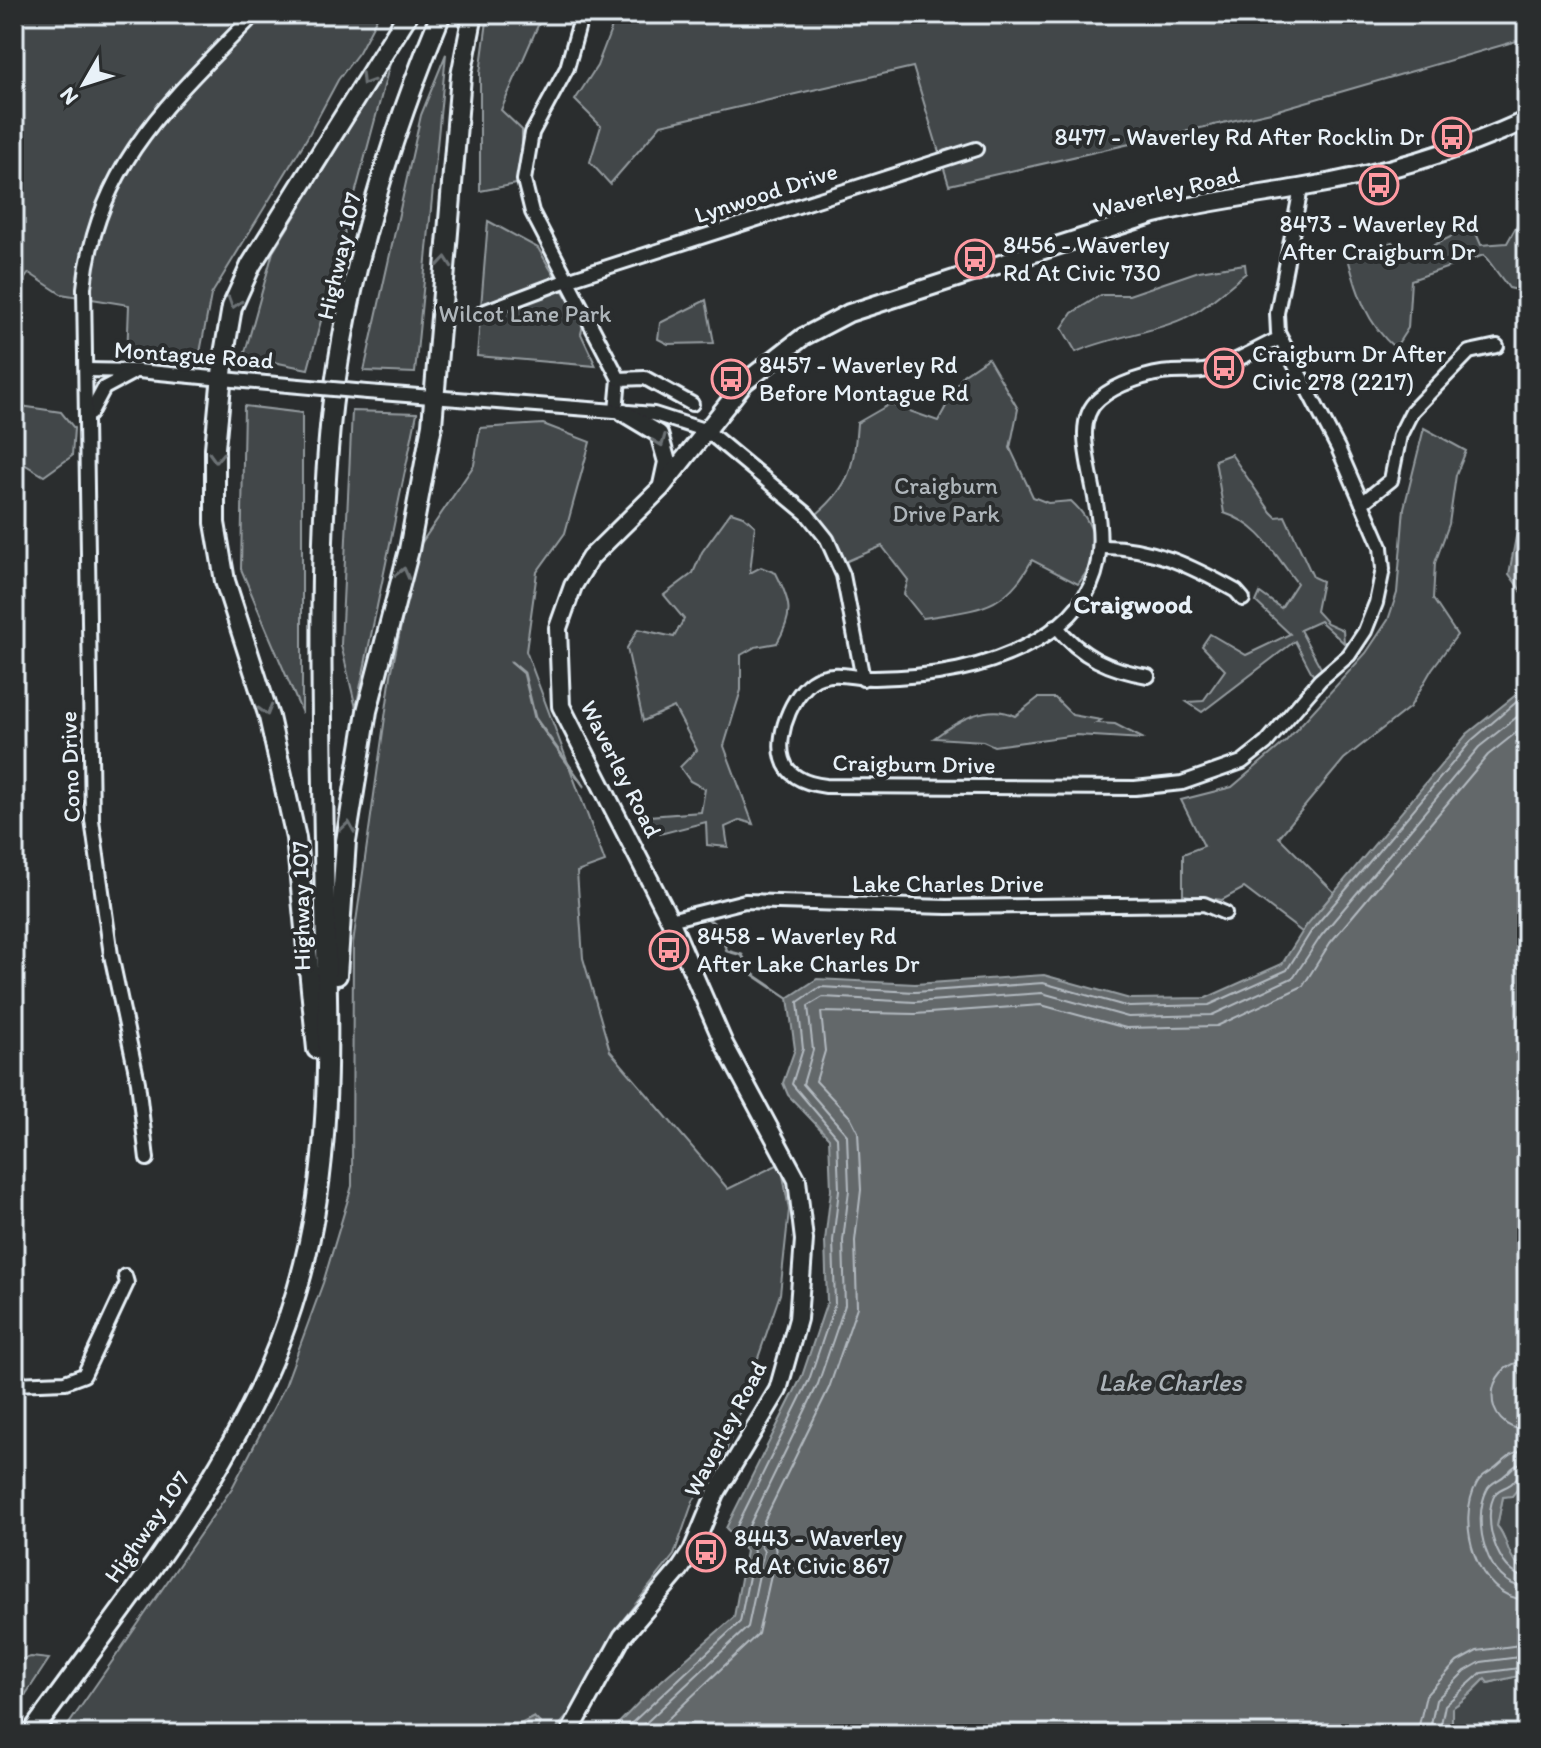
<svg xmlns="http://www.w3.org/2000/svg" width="1541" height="1748" viewBox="0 0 1541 1748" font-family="Itim,sans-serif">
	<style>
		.green { fill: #424648; stroke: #959ca0; stroke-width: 2 }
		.water { fill: #63686b; stroke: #989fa3; stroke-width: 2 }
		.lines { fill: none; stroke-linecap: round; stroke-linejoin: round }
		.shore { stroke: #b3bac0; stroke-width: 2 }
		.stream { stroke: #989fa3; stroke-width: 3 }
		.minor-casing { stroke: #e8f1f8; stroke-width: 18 }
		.major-casing { stroke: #e8f1f8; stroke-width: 22 }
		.highway-casing { stroke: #e8f1f8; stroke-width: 24 }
		.minor { stroke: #2a2d2e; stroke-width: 12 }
		.major { stroke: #2a2d2e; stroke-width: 16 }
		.highway { stroke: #2a2d2e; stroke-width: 18 }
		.minor-bridge-casing { stroke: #e8f1f8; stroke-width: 18; stroke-linecap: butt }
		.minor-bridge { stroke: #2a2d2e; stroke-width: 12 }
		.oneway { stroke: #6c7275 }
		.labels { text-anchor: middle; stroke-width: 8; stroke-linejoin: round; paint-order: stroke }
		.poi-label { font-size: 24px; fill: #e8f1f8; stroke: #2a2d2e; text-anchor: start }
		.street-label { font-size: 24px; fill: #e8f1f8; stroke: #2a2d2e }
		.park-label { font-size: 24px; fill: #aeb5ba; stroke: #2a2d2e }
		.neighbourhood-label { font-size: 26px; font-weight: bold; fill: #e8f1f8; stroke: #2a2d2e }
		.water-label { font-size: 26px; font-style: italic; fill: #acb3b9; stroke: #2a2d2e }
	</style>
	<rect width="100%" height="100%" fill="#2a2d2e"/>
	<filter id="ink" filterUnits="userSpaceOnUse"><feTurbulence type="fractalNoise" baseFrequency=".0125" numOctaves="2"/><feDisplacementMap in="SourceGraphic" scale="16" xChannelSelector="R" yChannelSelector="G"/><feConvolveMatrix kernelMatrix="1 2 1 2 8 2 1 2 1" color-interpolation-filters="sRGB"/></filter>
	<g filter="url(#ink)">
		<!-- green -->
		<g class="green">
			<path d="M14,14H379L359,52L338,80L307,138L211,295L199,358L127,357L129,305L61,294L29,273L14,293Z"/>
			<path d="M488,14H543L501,110L522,130V183L480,191V73Z"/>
			<path d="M617,14H1527V38L1271,112L949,185L913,67L661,125L610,184L590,162L601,126L575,100L597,66Z"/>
			<path d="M446,54L415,373L364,371L421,115Z"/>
			<path d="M391,60L308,369L244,356L273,252Z"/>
			<path d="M1526,209L1527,292L1509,288L1484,255L1411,280L1408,328L1395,348C1367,324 1357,293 1348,258L1392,242L1407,258L1473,226L1481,245L1507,243Z"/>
			<path d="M488,221L538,248L583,325L581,334L596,366L477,356Z"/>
			<path d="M1245,264L1246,273C1231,285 1216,298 1201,309C1169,331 1114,335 1076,352L1062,328L1072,313L1101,295H1129L1199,271Z"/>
			<path d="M706,300L714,343L668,344L658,339L660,323Z"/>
			<path d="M988,358L1018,409L1010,448L1033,497L1048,503L1071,501C1098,526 1102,554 1078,584L1032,560C1005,612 976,609 923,618L904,594L908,580L882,546L845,562L817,514C851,485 854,465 857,423L890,404L938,421L963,375Z"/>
			<path d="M14,405L61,412L74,428L72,456L44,476L14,458Z"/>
			<path d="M244,406L302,413V713L241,569Z"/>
			<path d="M352,411L417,413L356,708L341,645Z"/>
			<path d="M543,424L590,442L565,533L537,572L526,651L605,862L577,872L583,958L610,1051L728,1189L781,1163L789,1210L780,1294L723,1460L693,1501L674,1555L622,1621L569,1714L552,1734H535L538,1730L513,1726L501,1734H62L232,1488L285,1386L323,1283L352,1186L353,943L391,675L416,551L474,465L480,428Z"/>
			<path d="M1424,428L1466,451L1456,475L1449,524L1435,563L1433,599L1457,635L1432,669L1410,707L1344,759L1279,837L1334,892L1302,932L1244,888L1222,900L1183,895V854L1204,846L1181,800L1232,787L1285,742L1366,653L1388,620L1397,593L1404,508Z"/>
			<path d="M1231,454L1271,512L1276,517L1285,516L1313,577L1322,581L1316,611L1327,623L1343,630L1344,643L1320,621L1300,630L1322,670L1314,677L1295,641L1202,712L1187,702L1203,701L1225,670L1202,646L1210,634L1246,655L1290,634L1256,602L1260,593L1281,608L1297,583C1275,555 1260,524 1224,513L1215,460Z"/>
			<path d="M731,512L743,516L755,526L750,573L761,567L776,573C791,603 794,614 777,643L755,647L741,655V690L724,746L753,824L741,820L725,827L728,847L707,845L706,822L660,834L651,826L649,816L701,812L705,789L690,781L680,767L697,750L674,707L643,721L627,648L638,629L674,637L684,619L664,595L693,573L702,552Z"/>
			<path d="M1038,698H1055L1072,715L1101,720L1096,723L1115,724L1144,739L1076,735L994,746L983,741L934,738C957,721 988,702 1015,716Z"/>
			<path d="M1527,1478V1572C1503,1557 1510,1540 1497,1526L1503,1497L1512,1495Z"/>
			<path d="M31,1657L49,1659L14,1712V1661Z"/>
			<path d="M1527,1674V1734H1447L1452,1721V1708C1465,1699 1475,1690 1485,1679L1489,1683Z"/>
		</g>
		<!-- water -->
		<g class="water">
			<path d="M1527,431V599L1509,574L1522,505Z"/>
			<path d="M1527,678V1389L1521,1396L1527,1398V1478L1512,1496L1503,1497L1497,1526C1510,1540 1504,1558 1527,1572V1674L1488,1683L1485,1679C1475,1689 1465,1700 1452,1708V1721L1447,1734H608L652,1689L734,1617L746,1551L726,1528L802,1376L827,1302L825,1241L831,1190L829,1138L788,1095L783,1083L795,1049L788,998L817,979L915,984L1044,975L1130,999L1206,998L1282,964L1306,926L1467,734L1517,694Z"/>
			<path d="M534,1717L540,1723L535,1734H501Z"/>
		</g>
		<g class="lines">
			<!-- shore -->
			<g class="shore">
				<path d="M1527,1361C1482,1363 1480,1429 1527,1430"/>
				<path d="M1527,1450C1511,1451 1507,1458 1496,1467C1489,1473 1482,1474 1477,1483C1455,1521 1476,1598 1527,1600"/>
				<path d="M1527,1462C1516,1463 1514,1467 1506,1474C1500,1481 1491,1481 1487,1490C1471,1521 1486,1585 1527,1588"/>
				<path d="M1527,1472C1518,1474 1518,1477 1512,1483C1508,1487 1500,1488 1496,1493C1480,1516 1497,1574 1527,1578"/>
				<path d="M620,1734L740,1622L754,1551L737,1526L809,1380L835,1304L833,1241L839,1190L837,1137L792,1084L803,1049L798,1002L820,987L915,992L1043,983L1129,1007L1209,1005L1287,970L1312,930L1472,740L1527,693"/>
				<path d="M634,1734L748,1627L764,1551L749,1526L818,1384L845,1305L843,1241L849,1190L847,1135L803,1084L813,1050L808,1006L823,997L915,1002L1042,993L1128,1017L1212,1015L1294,977L1321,936L1479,747L1527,709"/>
				<path d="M652,1734L758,1634L776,1553L774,1541L763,1523L829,1388L857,1307L855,1241L861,1190L858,1132L851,1118L816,1081L825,1051L821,1012L915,1014L1041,1005L1126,1028L1217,1026L1303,986L1330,943L1488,755L1527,724"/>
				<path d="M1417,1734L1426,1695L1457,1662L1477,1651L1527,1644"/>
				<path d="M1429,1734L1436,1700L1465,1671L1481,1662L1527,1656"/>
				<path d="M1439,1734L1445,1705L1481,1673L1527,1667"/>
			</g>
			<!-- stream -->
			<g class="stream">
				<path d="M511,662L524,673L535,718L584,786"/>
				<path d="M706,917L717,926L727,951L742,955L751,973L788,998"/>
			</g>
			<defs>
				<g id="minor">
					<path d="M582,14L567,68L532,133L524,180L532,212L619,379L616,411"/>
					<path d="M483,312L570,279L976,149"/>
					<path d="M1280,338C1257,349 1233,364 1208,370C1196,373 1185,371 1172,372C1150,373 1116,384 1099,399C1047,443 1166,566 1037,640C987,669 931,677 874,678C856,679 839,671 821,677C795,685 775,734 783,759C788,778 809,784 826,786L1135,788L1182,783L1242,762L1266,743L1320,680L1349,655L1365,631L1376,603L1383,569L1381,547L1338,448L1278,333L1277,313L1301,188"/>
					<path d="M87,370L138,371L288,385"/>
					<path d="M619,379L645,378L692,404"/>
					<path d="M367,392L654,414L707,431L807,514L827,539L843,575L863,679"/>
					<path d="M90,414L104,388L132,373"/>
					<path d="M1362,503L1391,480L1400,435L1412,411L1469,352L1497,346"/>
					<path d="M1101,547C1152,546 1193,567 1236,591L1243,599"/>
					<path d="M1056,626C1081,657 1110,670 1148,676"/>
					<path d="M670,920L745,901L947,907L1204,904L1225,913"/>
					<path d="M147,1159L138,1082L111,955L92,820L84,288C96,164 173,98 255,14"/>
					<path d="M14,1384L65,1382L84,1375L127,1283L125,1276"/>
				</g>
				<g id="major">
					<path d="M624,413L659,434L667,462L662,485"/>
					<path d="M569,1734L622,1637L680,1569L692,1551L716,1493L778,1390L798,1319L804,1240L797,1180L724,1044L670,920L561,706L558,628L573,586L590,558L661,488L745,382L803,337L849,313L1155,214C1203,202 1251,196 1299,188C1378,175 1455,153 1527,120"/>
				</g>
				<g id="highway">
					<path d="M337,975L346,841L367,711L409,550L432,425L461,76L473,14"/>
					<path d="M317,1049L296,838L269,717L225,581L215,523V448L224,354L232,307L251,265L408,14"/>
					<path d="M31,1734C130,1595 249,1457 297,1290C340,1144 325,996 324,846C322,707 317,566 330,427C344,285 387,145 441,14"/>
				</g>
			</defs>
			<!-- minor casing -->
			<use href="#minor" class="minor-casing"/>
			<!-- major casing -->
			<use href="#major" class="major-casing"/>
			<!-- highway casing -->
			<use href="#highway" class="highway-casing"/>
			<!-- minor -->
			<use href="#minor" class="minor"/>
			<!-- major -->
			<use href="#major" class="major"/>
			<!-- highway -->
			<use href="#highway" class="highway"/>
			<defs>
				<path id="minor-bridge" d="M288,385L367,392"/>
			</defs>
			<!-- minor-bridge casing -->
			<use href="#minor-bridge" class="minor-bridge-casing"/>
			<!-- minor-bridge -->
			<use href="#minor-bridge" class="minor-bridge"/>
		</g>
		<!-- one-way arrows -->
		<defs><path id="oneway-chevron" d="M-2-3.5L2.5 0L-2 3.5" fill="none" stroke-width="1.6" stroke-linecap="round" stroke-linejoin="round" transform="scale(2)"/></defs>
		<g class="oneway">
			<use href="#oneway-chevron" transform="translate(366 80) rotate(122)"/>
			<use href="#oneway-chevron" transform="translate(445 262) rotate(-85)"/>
			<use href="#oneway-chevron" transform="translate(234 303) rotate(108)"/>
			<use href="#oneway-chevron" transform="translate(660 441) rotate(68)"/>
			<use href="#oneway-chevron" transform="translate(216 457) rotate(92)"/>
			<use href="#oneway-chevron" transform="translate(403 573) rotate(-76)"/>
			<use href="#oneway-chevron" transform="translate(266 710) rotate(74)"/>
			<use href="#oneway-chevron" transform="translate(348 827) rotate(-81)"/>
		</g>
	</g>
	<!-- icons -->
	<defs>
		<symbol id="bus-ring" viewBox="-11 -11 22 22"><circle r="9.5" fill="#2a2d2e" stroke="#ff9aa2" stroke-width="1.5"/><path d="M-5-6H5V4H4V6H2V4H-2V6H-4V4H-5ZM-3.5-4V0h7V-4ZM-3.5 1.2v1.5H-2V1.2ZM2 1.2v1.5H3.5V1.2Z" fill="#ff9aa2"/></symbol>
	</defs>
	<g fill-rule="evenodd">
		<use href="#bus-ring" x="1430" y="115" width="44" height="44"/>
		<use href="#bus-ring" x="1357" y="163" width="44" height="44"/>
		<use href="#bus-ring" x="953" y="237" width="44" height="44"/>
		<use href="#bus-ring" x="1202" y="346" width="44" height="44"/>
		<use href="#bus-ring" x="709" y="357" width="44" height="44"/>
		<use href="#bus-ring" x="647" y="928" width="44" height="44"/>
		<use href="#bus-ring" x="684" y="1530" width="44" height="44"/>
	</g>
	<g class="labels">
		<!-- poi labels -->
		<g class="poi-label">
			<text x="1424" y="145" text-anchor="end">8477 - Waverley Rd After Rocklin Dr</text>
			<text x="1379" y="232" text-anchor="middle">8473 - Waverley Rd<tspan x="1379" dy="28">After Craigburn Dr</tspan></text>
			<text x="1003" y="253">8456 - Waverley<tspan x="1003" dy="28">Rd At Civic 730</tspan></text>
			<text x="1252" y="362">Craigburn Dr After<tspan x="1252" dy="28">Civic 278 (2217)</tspan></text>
			<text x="759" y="373">8457 - Waverley Rd<tspan x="759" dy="28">Before Montague Rd</tspan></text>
			<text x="697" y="944">8458 - Waverley Rd<tspan x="697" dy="28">After Lake Charles Dr</tspan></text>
			<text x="734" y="1546">8443 - Waverley<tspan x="734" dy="28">Rd At Civic 867</tspan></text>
		</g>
		<!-- street labels -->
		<g class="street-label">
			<text transform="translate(1166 192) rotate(-14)" y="8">Waverley Road</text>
			<text transform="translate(766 193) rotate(-18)" y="8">Lynwood Drive</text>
			<text transform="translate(339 256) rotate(-77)" y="8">Highway 107</text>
			<text transform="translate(194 355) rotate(4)" y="8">Montague Road</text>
			<text transform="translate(914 764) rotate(1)" y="8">Craigburn Drive</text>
			<text transform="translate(70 767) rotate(-92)" y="8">Cono Drive</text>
			<text transform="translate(621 769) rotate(63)" y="8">Waverley Road</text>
			<text x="948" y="892">Lake Charles Drive</text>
			<text transform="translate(301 906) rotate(-91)" y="8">Highway 107</text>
			<text transform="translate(725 1429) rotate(-62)" y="8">Waverley Road</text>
			<text transform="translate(147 1527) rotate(-55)" y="8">Highway 107</text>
		</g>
		<!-- park labels -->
		<g class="park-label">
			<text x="525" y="322">Wilcot Lane Park</text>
			<text x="946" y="494">Craigburn<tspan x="946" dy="28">Drive Park</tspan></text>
		</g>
		<!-- neighbourhood labels -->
		<g class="neighbourhood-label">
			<text x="1133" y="613">Craigwood</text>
		</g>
		<!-- water labels -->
		<g class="water-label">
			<text x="1170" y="1391">Lake Charles</text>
		</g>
	</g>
	<!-- margin -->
	<rect width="1541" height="1748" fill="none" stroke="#2a2d2e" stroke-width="48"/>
	<rect x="24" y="24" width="1493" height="1700" fill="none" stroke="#e8f1f8" stroke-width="3" filter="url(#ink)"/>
	<!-- north arrow -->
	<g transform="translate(84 84) rotate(231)" stroke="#2a2d2e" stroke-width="6" paint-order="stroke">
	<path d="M0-6L14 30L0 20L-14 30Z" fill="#e8f1f8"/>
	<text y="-12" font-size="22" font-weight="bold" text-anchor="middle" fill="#e8f1f8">N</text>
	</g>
</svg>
